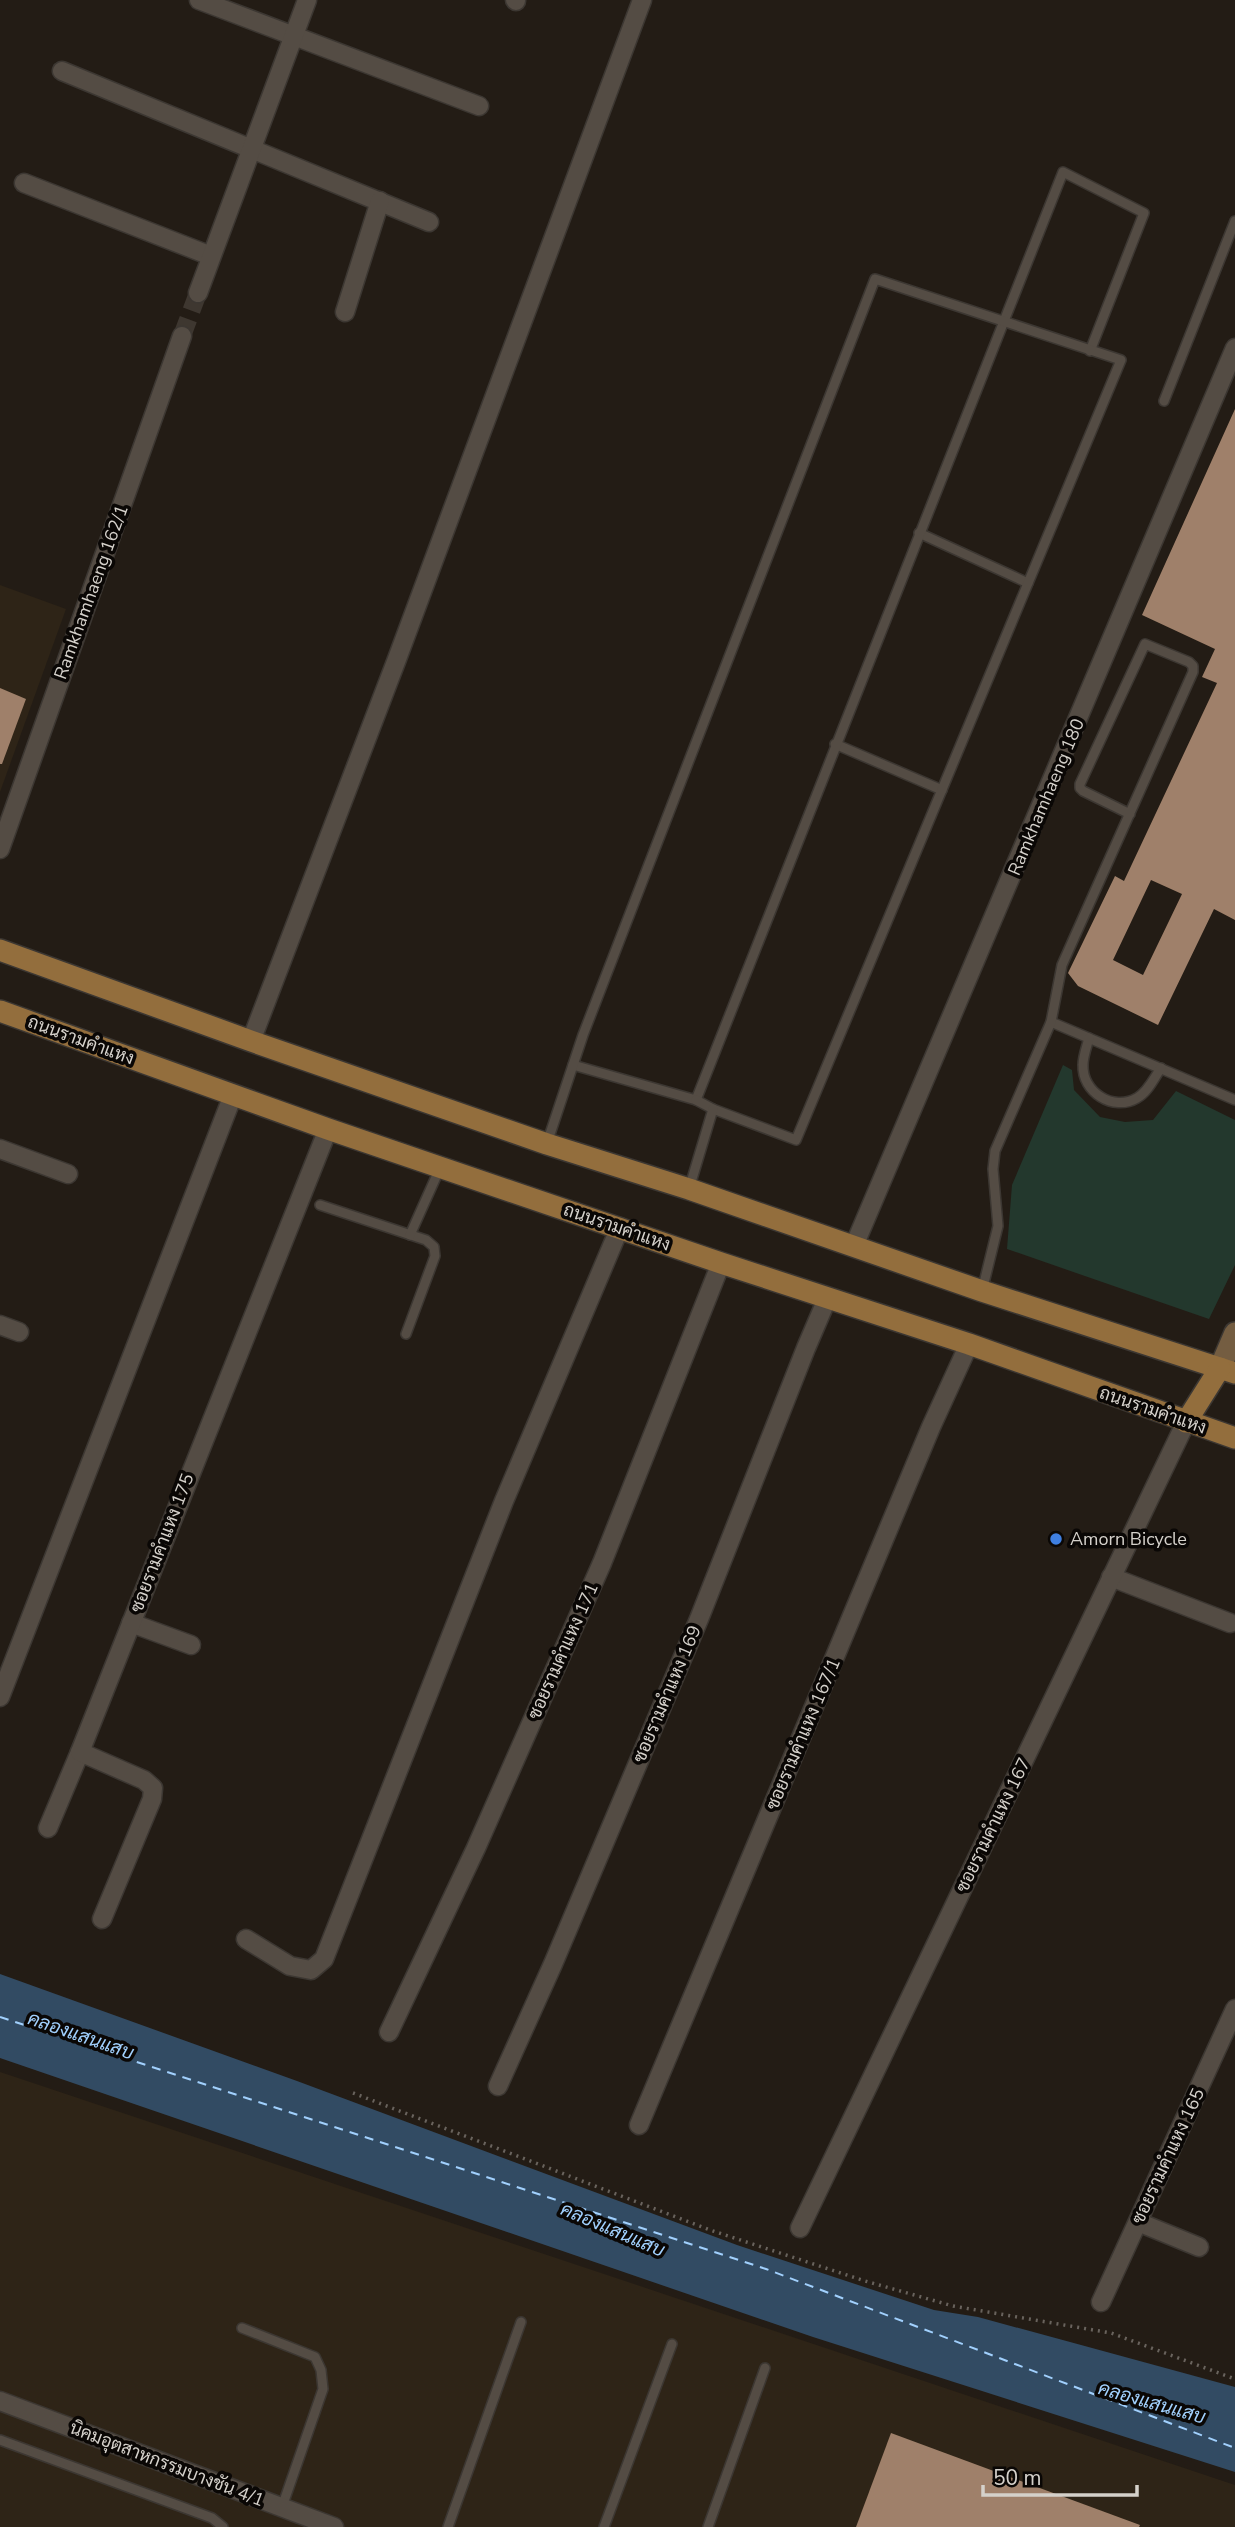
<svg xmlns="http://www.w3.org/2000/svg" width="1235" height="2527" viewBox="0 0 1235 2527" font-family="'Nunito Sans',Sarabun,sans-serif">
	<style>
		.built { fill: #2e2417 }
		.green { fill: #23382d }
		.water { fill: #324b63 }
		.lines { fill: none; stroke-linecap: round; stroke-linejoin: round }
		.ferry { stroke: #a1d0fd; stroke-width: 2; stroke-dasharray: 9 7; stroke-linecap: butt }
		.building { fill: #9f806a; fill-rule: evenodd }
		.street-tunnel { stroke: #3e3730; stroke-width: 18; stroke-dasharray: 18 9; stroke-linecap: butt }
		.lane-casing { stroke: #3c3732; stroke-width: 12 }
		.street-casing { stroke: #3c3732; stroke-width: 21 }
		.secondary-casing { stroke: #3c3732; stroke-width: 24 }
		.primary-casing { stroke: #3c3732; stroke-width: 24 }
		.path { stroke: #69635d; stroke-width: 3.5; stroke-dasharray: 2 5; stroke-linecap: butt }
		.lane { stroke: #544c44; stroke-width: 9 }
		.street { stroke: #544c44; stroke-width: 18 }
		.secondary { stroke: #745d41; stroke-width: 21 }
		.primary { stroke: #936e3d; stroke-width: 21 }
		.shop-dot { fill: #3f7fe0; stroke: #0a0705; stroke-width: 2.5 }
		.labels { text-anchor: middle; stroke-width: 7; stroke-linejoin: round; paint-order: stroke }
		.street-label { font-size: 18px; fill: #d5d1cb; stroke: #0a0705 }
		.poi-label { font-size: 18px; fill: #d5d1cb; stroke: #0a0705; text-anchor: start }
		.water-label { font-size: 19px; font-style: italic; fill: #a1d0fd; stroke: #0a0705 }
	</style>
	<rect width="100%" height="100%" fill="#231c15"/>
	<!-- built -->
	<g class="built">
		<path d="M0,585L66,609L0,792Z"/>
		<path d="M0,2072L1235,2485V2527H0Z"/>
	</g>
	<!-- green -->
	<path class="green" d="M1063,1065L1072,1070L1074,1090L1100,1117L1125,1122L1153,1120L1176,1091L1235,1120V1265L1209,1319L1007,1249L1012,1185Z"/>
	<!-- water -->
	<path class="water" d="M0,1974L297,2081L737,2245L934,2310L978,2317L1235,2387V2472L813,2337L0,2058Z"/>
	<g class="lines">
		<!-- ferry -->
		<path class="ferry" d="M0,2017L766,2269L1235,2448"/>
	</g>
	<!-- building -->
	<g class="building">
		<path d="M1235,409V920L1214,909L1158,1025L1078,986L1068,973L1115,876L1124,881L1217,683L1202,677L1215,649L1142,615ZM1151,880L1182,894L1143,975L1113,960Z"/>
		<path d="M0,688L26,699L2,764H0Z"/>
		<path d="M891,2433L1140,2525L1139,2527H856Z"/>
	</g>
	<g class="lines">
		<!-- street-tunnel -->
		<path class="street-tunnel" d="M182,336L198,293"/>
		<defs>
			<g id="lane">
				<path d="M1164,401L1235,221"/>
				<path d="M919,533L1028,583"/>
				<path d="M835,744L942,790"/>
				<path d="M1051,1022L1235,1100"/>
				<path d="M1089,1038C1087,1046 1083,1056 1083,1065C1082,1092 1113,1112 1137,1098C1148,1092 1154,1078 1161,1068"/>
				<path d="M573,1065L696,1100L1063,172L1144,213L1090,351"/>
				<path d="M547,1143L583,1035L875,279L1121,360L796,1140L713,1109L696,1100"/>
				<path d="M689,1189L713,1109"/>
				<path d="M320,1205L426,1240L434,1247L435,1256L406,1334"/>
				<path d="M410,1235L440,1168"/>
				<path d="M982,1291L998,1226L993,1169L995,1151L1051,1022L1062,965L1074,938L1193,672V666L1189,662L1145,644L1080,784V788L1083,791L1130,814"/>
				<path d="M242,2328L315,2357L321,2370L323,2389L282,2507"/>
				<path d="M0,2440L212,2518L223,2527"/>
				<path d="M448,2527L521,2322"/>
				<path d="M604,2527L672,2344"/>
				<path d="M708,2527L765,2368"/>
			</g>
			<g id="street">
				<path d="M199,0L479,106"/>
				<path d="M515,0L516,1"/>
				<path d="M62,71L429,222"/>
				<path d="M24,183L211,256"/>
				<path d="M198,293L307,0"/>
				<path d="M345,312L380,201"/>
				<path d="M0,849L182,336"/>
				<path d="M251,1041L397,659L642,0"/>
				<path d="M0,1149L68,1174"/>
				<path d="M854,1246L1235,348"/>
				<path d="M0,1325L19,1332"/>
				<path d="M1111,1577L1230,1623"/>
				<path d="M131,1623L191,1645"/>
				<path d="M0,1697L233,1095"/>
				<path d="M48,1828L80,1752"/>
				<path d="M102,1919L152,1799L153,1788L144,1780L80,1752L328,1129"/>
				<path d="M246,1939L290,1966L311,1970L324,1959L504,1501L620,1227"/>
				<path d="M389,2032L476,1848L602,1563L721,1263"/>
				<path d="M498,2086L553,1964L699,1619L806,1348L827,1299"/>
				<path d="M639,2125L931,1427L969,1344"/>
				<path d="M1138,2222L1199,2247"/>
				<path d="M800,2228L1186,1422"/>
				<path d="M1101,2302L1235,2009"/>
				<path d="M0,2401L334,2527"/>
			</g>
			<path id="secondary" d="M1220,1368L1235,1333"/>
			<g id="primary">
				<path d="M0,950L251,1041L547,1144L689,1189L982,1291L1235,1373"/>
				<path d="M0,1011L328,1129L721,1263L969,1344L1235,1438"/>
				<path d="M1186,1422L1220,1368"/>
			</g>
		</defs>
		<!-- lane casing -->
		<use href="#lane" class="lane-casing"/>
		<!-- street casing -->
		<use href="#street" class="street-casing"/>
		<!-- secondary casing -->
		<use href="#secondary" class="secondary-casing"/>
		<!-- primary casing -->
		<use href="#primary" class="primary-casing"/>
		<!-- path -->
		<path class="path" d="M353,2093L710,2230L865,2281L953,2306L1111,2333L1235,2379"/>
		<!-- lane -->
		<use href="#lane" class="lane"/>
		<!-- street -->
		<use href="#street" class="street"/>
		<!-- secondary -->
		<use href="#secondary" class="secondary"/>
		<!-- primary -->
		<use href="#primary" class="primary"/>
	</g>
	<!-- markers -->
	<circle class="shop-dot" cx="1056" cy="1539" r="7"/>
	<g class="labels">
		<!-- street labels -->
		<g class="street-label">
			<text transform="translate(91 592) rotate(-70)" y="6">Ramkhamhaeng 162/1</text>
			<text transform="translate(1046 797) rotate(-67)" y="6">Ramkhamhaeng 180</text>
			<text transform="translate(81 1040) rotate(20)" y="6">ถนนรามคำแหง</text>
			<text transform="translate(617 1227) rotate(19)" y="6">ถนนรามคำแหง</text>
			<text transform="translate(1153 1410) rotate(19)" y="6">ถนนรามคำแหง</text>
			<text transform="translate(162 1543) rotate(-69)" y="6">ซอยรามคำแหง 175</text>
			<text transform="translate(563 1651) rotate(-66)" y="6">ซอยรามคำแหง 171</text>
			<text transform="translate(667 1694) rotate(-67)" y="6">ซอยรามคำแหง 169</text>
			<text transform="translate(803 1734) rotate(-67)" y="6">ซอยรามคำแหง 167/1</text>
			<text transform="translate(993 1825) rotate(-64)" y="6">ซอยรามคำแหง 167</text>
			<text transform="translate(1168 2156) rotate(-65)" y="6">ซอยรามคำแหง 165</text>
			<text transform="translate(167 2464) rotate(21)" y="6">นิคมอุตสาหกรรมบางชัน 4/1</text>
		</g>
		<!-- poi labels -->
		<g class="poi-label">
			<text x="1070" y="1545">Amorn Bicycle</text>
		</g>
		<!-- water labels -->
		<g class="water-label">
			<text transform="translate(81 2035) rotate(19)" y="7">คลองแสนแสบ</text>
			<text transform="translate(613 2229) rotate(23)" y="7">คลองแสนแสบ</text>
			<text transform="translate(1152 2402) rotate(16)" y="7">คลองแสนแสบ</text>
		</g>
	</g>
	<!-- scale -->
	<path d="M983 2485v10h154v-10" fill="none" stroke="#d5d1cb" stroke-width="3.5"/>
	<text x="993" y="2485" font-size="21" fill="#d5d1cb" stroke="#0a0705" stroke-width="5" paint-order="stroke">50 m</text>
</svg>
